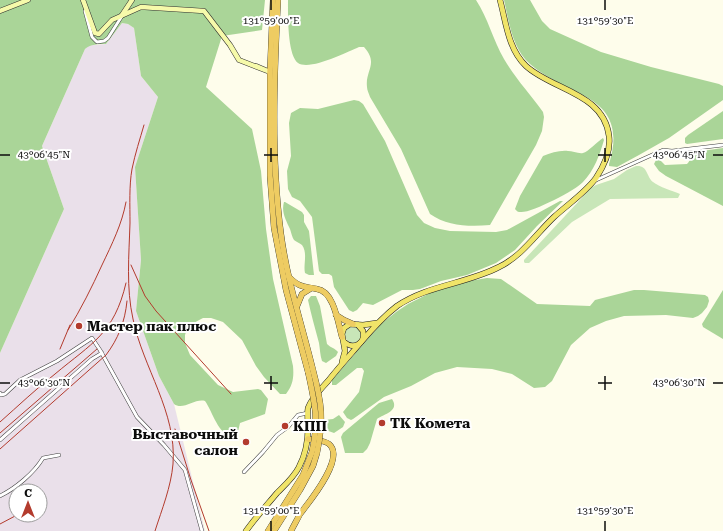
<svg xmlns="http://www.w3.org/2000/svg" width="723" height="531" viewBox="0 0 723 531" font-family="'Roboto Serif',serif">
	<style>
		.industrial { fill: #eae0ea; fill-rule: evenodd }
		.green { fill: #c8e6b8 }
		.forest { fill: #aad598 }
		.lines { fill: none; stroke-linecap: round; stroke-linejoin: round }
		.minor-casing { stroke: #3f3f3f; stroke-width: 4 }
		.secondary-casing { stroke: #2e2e2e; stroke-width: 5.5 }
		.primary-casing { stroke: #1d1d1d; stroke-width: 6 }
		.trunk-casing { stroke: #1d1d1d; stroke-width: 6 }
		.minor { stroke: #fff; stroke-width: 3 }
		.secondary { stroke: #f6faaa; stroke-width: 4.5 }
		.primary { stroke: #f0e469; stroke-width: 5 }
		.trunk { stroke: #eecc62; stroke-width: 5.5 }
		.rail { stroke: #b33b2d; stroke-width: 1 }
		.trunk-bridge-casing { stroke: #1d1d1d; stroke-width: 6; stroke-linecap: butt }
		.trunk-bridge { stroke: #eecc62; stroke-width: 5.5 }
		.ticks { fill: none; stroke: #0c0c0c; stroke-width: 1.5 }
		.poi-dot { fill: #b33b2d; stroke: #fff; stroke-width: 1.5 }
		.labels { text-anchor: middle; stroke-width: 4; stroke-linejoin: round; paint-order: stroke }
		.poi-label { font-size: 14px; font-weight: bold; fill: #0c0c0c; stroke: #fff; text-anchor: start }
		.ticks-label { font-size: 10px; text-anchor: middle; fill: #0c0c0c; stroke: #fff; stroke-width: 4; stroke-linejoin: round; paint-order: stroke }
	</style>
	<rect width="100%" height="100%" fill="#fefdeb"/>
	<!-- industrial -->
	<path class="industrial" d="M122,23L128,24L134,28L141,76L158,97L135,167L141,260L136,311L159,376L174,404L205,531H0V353L64,209L42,146L85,49L88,46L93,45L106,44ZM16,491H40V515H16Z"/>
	<!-- green -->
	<g class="green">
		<path d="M636,166C648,165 646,176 653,182C659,187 673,191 680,194L678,198L610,199L572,222L529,263H525L524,262V260L591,188L596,185L614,179L627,170Z"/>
		<circle cx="353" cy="335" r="8"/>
	</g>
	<!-- forest -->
	<g class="forest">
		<path d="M0,0H265L262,30L222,36L206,87L252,129L261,171L266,229L273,279L293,366C294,377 293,385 286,394H280L264,377L256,366L242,340L223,322L211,318H203L188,326L185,335V343L190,355L218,385L233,392L258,389L261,390L268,399L265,414L240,423L237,436C220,441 213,412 205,401C195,398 183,411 174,404L159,376L136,311L141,260L135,167L158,97L141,76L134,28L128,24L122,23L106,44C98,44 91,44 85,49L42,146L64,209L0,353Z"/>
		<path d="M288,0H476C488,18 493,40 504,59C515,78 530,94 543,112L544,117L542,131L536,145L490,225C469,227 447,226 430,214L401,149L370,97C369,94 367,90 367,87C365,70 379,64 364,47H359C347,52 310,71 298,63C287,55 288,13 288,0Z"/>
		<path d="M504,0H530L542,21L550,29L601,52L651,67L719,84L723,86V100L669,138L639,155L617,167L609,166V164C631,94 567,97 530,64C512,48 509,22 504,0Z"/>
		<path d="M354,100L359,101L363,104L385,141L417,215L424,223L435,228L450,231L496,232L507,230L560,201H563L537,226L515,250L496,263L467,275L441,281L420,289L413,290H402L373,305L363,303L357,310L353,312L349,310L334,287L332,276L329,274H322L319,271L312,217L300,201L292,197L288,189L287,171L291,156L289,123L291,113L300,108L318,109Z"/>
		<path d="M723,111V139L687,144L685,143V138L688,135Z"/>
		<path d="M603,138L604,140C600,154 594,171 583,182C576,190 530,214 520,212C517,212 517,211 515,209L520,196L543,156C551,153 560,150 568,151C572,151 579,154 583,153C588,152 598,141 603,138Z"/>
		<path d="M723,148V206L666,176L659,171L654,164L657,158L659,159L665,165L687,164C691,160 691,155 695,152Z"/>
		<path d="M284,202H285L302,212L304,215V222L309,231L314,275H309L305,273C303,265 308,253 302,245C300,243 296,242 294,240C292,237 291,232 290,229C286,220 281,212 284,202Z"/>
		<path d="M487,278L501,279L537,304L590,306L595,300L634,290H644L705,295L708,297L709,301L707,307L702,313L698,316L693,318L666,315L624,316L606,321L590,328L571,345L552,381L545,387L534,388L512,374L492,369L457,367L435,373L411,386L384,397L353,419L351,420L347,418L343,412L359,392L364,371L362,368H357L336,385H332V380L381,324L396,312L408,304L434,291L469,281Z"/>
		<path d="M723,290V339L703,327L702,324Z"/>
		<path d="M311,296H316L320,306L327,344C331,348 335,348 338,352L336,356L326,363L322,361C320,355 320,349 319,343C315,328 311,314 308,300Z"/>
		<path d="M392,399C400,411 384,414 377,419L370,443L367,449L363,453H345L341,437L343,433L379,403Z"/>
		<path d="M339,415L345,422L343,427L334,433L323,429L324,420L333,419Z"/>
	</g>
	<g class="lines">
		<defs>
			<g id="minor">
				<path d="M85,11L92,37L97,42L104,41L108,38L122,16"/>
				<path d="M594,181L663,150L672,151L723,145"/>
				<path d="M0,393L1,395L5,394L20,380L57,361L92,338L100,350L137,417L164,445L185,470L202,531"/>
				<path d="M0,440L92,359L102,353"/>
				<path d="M244,472L263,452L277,435L288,427L298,415L308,413"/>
				<path d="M0,496C16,488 34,473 43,458L59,455"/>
			</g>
			<g id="secondary">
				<path d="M83,0L95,33L99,34L112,20L141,7L204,11L230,45L239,60L270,72L256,66"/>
				<path d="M0,11L28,0"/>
				<path d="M122,15L132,0"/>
			</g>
			<g id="primary">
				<path d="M344,342C353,350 366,344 363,331L358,325"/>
				<path d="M342,362L345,351L342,334L344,328L350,324L363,325L377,323"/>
				<path d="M246,531C256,517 267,505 277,493C285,485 294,477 299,467C306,454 308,441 308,427C308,421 307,414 308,408C312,397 321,389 328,381C339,367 351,354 362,341C373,328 384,316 397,306C428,285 466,284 499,267C522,256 536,234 554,217C568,204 585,193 596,178C604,166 611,151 609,136C604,93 552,90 526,66C508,49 506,22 500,0"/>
			</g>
			<g id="trunk">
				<path d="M273,0L270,72V176L274,228L286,290L308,372"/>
				<path d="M278,0C274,77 271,158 281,234C287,280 302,325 313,370"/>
				<path d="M289,277C300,288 303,286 317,289C334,291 338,323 342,337"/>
				<path d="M297,306L302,294L310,289"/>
				<path d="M336,315L344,320L353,324"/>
				<path d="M268,531L303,475L312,452"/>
				<path d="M274,531L300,490L313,466L317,453"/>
				<path d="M291,531C294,525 297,520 300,514C309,502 346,458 329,444C324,440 314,440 308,439"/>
			</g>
		</defs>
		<!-- minor casing -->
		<use href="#minor" class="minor-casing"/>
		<!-- secondary casing -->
		<use href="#secondary" class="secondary-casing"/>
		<!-- primary casing -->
		<use href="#primary" class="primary-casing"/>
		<!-- trunk casing -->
		<use href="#trunk" class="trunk-casing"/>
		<!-- minor -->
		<use href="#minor" class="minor"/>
		<!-- secondary -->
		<use href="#secondary" class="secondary"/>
		<!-- primary -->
		<use href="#primary" class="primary"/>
		<!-- trunk -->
		<use href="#trunk" class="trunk"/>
		<!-- rail -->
		<g class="rail">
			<path d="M144,125C140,139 135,154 132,169C129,186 130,205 130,223C129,255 126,288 133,319C143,368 177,412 173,464C171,487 162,509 155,531"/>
			<path d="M131,265L145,296L156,311L231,394"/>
			<path d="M68,330C81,309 92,287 102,265C112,244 122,224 126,202"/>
			<path d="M60,349L70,325"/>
			<path d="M0,422C18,406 36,389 55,374C92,343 114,334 126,283"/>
			<path d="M175,429L191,480L209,531"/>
			<path d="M0,433L97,349"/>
			<path d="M0,449L106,355C118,339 125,322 127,301"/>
			<path d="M0,524L17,515"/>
		</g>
		<defs>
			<g id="trunk-bridge">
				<path d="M313,370C322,404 324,419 317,453"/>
				<path d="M308,372C315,404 319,420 312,452"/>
			</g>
		</defs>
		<!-- trunk-bridge casing -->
		<use href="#trunk-bridge" class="trunk-bridge-casing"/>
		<!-- trunk-bridge -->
		<use href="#trunk-bridge" class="trunk-bridge"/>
	</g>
	<!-- ticks -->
	<path class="ticks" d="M271,0V10M605,0V10M271,148V162M605,148V162M0,155H10M264,155H278M598,155H612M713,155H723M271,376V390M605,376V390M0,383H10M264,383H278M598,383H612M713,383H723M271,521V531M605,521V531"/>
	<!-- markers -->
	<g class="poi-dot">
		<circle cx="79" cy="326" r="4"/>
		<circle cx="382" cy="423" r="4"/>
		<circle cx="285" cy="426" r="4"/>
		<circle cx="246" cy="442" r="4"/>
	</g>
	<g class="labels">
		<!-- poi labels -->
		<g class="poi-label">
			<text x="87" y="331">Мастер пак плюс</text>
			<text x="390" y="428">ТК Комета</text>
			<text x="293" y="431">КПП</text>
			<text x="238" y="439" text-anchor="end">Выставочный<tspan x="238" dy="16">салон</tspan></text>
		</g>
	</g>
	<g class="ticks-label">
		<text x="271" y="24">131°59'00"E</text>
		<text x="605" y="24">131°59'30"E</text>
		<text x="44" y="158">43°06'45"N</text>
		<text x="679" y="158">43°06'45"N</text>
		<text x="44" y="386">43°06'30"N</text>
		<text x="679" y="386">43°06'30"N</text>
		<text x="271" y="514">131°59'00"E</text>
		<text x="605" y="514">131°59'30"E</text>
	</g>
	<!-- north arrow -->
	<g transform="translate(28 503)"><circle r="19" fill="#ffffff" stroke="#9e9e9e"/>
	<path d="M0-3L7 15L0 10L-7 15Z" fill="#b33b2d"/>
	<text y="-6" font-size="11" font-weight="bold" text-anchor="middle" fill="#0c0c0c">С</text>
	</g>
</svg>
